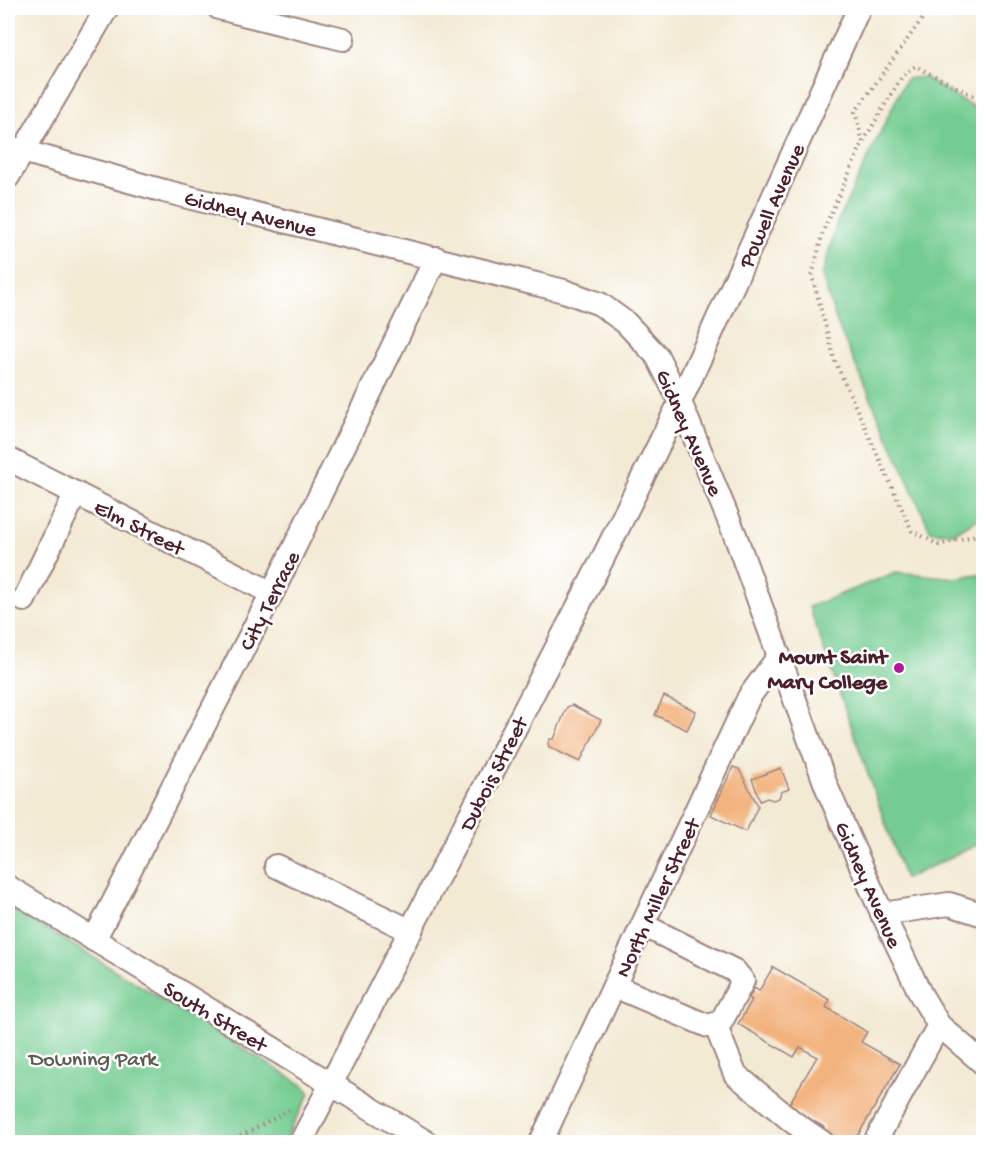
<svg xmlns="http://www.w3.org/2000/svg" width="991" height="1150" viewBox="0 0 991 1150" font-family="'Gochi Hand',sans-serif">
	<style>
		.green { fill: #74cc92; stroke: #5f765e; stroke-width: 1.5 }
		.building { fill: #f3b37f }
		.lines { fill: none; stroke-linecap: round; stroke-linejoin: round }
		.minor-casing { stroke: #9e8480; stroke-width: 26 }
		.path { stroke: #9e8480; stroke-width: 4; stroke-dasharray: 1.5 4.5; stroke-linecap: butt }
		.minor { stroke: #fff; stroke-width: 22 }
		.poi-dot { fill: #b5179e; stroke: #fff; stroke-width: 2 }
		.labels { text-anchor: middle; stroke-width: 5; stroke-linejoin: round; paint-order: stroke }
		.street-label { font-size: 22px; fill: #4a1f2b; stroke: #fff }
		.poi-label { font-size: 22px; font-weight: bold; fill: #4a1f2b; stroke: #fff; text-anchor: end }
		.park-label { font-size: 22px; fill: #595c4f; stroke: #fff }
	</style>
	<rect width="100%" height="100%" fill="#fff"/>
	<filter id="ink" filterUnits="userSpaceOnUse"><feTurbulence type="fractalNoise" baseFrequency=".0167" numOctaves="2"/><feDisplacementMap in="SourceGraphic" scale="12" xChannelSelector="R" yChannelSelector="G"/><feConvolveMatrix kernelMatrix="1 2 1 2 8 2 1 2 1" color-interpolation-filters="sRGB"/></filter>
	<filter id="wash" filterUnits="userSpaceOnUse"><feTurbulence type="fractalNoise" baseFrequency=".008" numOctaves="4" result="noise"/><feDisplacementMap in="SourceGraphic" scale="24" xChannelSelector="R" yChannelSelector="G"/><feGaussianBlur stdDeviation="1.35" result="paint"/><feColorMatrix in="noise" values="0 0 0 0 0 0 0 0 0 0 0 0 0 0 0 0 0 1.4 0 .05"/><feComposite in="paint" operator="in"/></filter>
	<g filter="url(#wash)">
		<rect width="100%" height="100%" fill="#f3ead4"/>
		<!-- green -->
		<g class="green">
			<path d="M924,77L983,113V515L955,533L931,532L838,326L822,276L837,222L906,79Z"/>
			<path d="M896,572L955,578L984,573L983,842L905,879L809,607Z"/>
			<path d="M8,905L303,1085L310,1093L284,1142H8Z"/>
		</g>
		<g id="blocks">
			<!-- building -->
			<g class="building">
				<path d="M664,696L696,711L687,730L655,715Z"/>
				<path d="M572,705L601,720L580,762L549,747L548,743L550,739H554L567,707Z"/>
				<path d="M733,767L739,769L758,806L746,832L711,815Z"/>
				<path d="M781,768L789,789L781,792L779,798L773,800L767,798L760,801L752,779Z"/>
				<path d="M773,967L830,1000L826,1007L867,1032L861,1042L900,1064L854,1142H847L841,1139L839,1142H829L819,1136L824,1127L798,1112L786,1109L817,1057L800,1047L794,1057L738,1024L752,1000L749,998L754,988L759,991Z"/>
			</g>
		</g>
	</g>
	<g filter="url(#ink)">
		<use href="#blocks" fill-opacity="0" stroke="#9e8480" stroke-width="1.5"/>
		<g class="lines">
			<defs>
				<g id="minor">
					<path d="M219,8L343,39"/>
					<path d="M8,147L164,191L564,291L600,304L626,323L657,356L680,402L735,535L827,788L877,902L921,995L939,1025L984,1064"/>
					<path d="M8,177L107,8"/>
					<path d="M8,459L272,593"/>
					<path d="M24,600L76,493"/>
					<path d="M276,866L411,931"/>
					<path d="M8,887L426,1142"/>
					<path d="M882,914L949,904L984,915"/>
					<path d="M94,940L272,593L436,258"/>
					<path d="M614,986L708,1026L721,1022L743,981L735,971L643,925"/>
					<path d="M715,1024L735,1074L793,1122L822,1142"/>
					<path d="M301,1142L602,560L680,402L859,8"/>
					<path d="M541,1142L749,697L779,656"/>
					<path d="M875,1142L939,1025"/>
				</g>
			</defs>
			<!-- minor casing -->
			<use href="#minor" class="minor-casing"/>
			<!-- path -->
			<g class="path">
				<path d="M984,101L915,66L901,78L863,142L823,231L812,276L835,361L912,531L939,545L984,533"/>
				<path d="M863,142L855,112L930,8"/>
				<path d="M230,1142L293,1108"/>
			</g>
			<!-- minor -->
			<use href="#minor" class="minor"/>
		</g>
	</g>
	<!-- markers -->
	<circle class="poi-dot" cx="899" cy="668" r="6"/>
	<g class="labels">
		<!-- street labels -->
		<g class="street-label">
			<text transform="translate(770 205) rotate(-66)" y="8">Powell Avenue</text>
			<text transform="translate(251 212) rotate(14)" y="8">Gidney Avenue</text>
			<text transform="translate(691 432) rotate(66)" y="8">Gidney Avenue</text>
			<text transform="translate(140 526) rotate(27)" y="8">Elm Street</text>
			<text transform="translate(268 600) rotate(-63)" y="8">City Terrace</text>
			<text transform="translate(492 773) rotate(-63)" y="8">Dubois Street</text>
			<text transform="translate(870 884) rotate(66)" y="8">Gidney Avenue</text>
			<text transform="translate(656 897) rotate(-65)" y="8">North Miller Street</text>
			<text transform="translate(216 1015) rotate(31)" y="8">South Street</text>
		</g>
		<!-- poi labels -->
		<g class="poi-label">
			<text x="887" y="663">Mount Saint<tspan x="887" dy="25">Mary College</tspan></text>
		</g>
		<!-- park labels -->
		<g class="park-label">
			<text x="93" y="1065">Downing Park</text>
		</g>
	</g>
	<!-- margin -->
	<rect width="991" height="1150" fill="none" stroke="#fff" stroke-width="30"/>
</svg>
